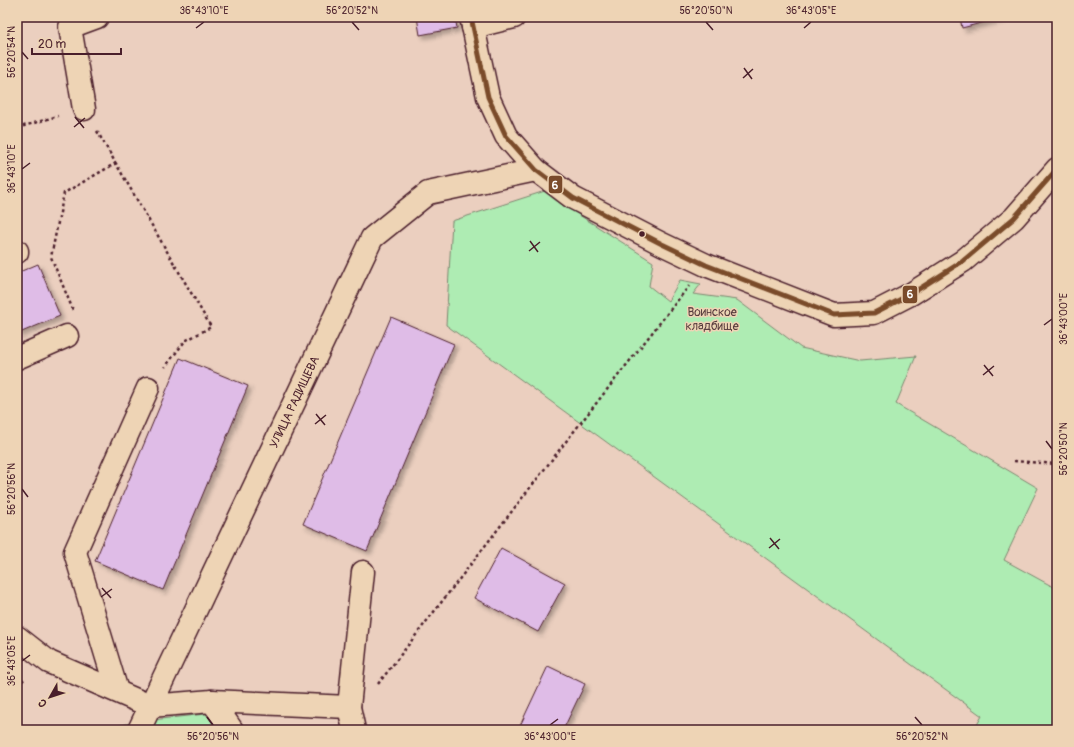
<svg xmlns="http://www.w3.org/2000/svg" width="1074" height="747" viewBox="0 0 1074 747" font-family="Pangolin,sans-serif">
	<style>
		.green { fill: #aeecb3; stroke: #7c866f }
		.building { fill: #dfbce7; stroke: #4a1f2b; filter: url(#shadow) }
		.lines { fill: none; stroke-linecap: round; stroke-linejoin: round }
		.minor-casing { stroke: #4a1f2b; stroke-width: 25 }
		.path { stroke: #4a1f2b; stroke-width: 2.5; stroke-dasharray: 3 3; stroke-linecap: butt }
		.minor { stroke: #eed4b5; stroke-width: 22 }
		.bus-1-casing { stroke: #eed4b5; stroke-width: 8 }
		.bus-1 { stroke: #7a4b2a; stroke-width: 5 }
		.ticks { fill: none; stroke: #4a1f2b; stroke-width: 1.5 }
		.bus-dot { fill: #4a1f2b; stroke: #eed4b5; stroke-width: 1.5 }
		.labels { text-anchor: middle; stroke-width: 3; stroke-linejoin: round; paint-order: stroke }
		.park-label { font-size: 12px; fill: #593e3f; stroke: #eed4b5 }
		.street-label { font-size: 12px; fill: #4a1f2b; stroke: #eed4b5 }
		.line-badge { stroke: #eed4b5; stroke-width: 1.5 }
		.badge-label { font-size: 11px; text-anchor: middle; font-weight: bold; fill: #fff }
		.neatline { fill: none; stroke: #4a1f2b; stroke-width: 1.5 }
		.ticks-label { font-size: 10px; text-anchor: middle; fill: #4a1f2b }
	</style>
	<defs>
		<filter id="shadow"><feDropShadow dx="3.5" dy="3.5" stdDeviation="2" flood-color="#0004"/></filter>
	</defs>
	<rect width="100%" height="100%" fill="#ebcfbf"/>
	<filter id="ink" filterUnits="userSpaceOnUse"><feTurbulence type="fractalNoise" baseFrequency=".025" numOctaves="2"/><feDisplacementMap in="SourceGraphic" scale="8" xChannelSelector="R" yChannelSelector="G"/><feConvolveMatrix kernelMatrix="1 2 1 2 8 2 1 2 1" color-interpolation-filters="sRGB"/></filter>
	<g filter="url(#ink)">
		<!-- green -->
		<g class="green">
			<path d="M545,191L576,213L653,262L649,286L668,301L680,280L701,284L693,294L737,300L801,348L860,361L916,356L896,404L1038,488L1004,560L1057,589V730H974L982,716L446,325L452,221Z"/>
			<path d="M214,713L226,730H94L143,721Z"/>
		</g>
		<!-- building -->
		<g class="building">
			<path d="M417,17H455L457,28L420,35Z"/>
			<path d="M960,17H1004L962,28Z"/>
			<path d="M38,264L60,316L17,334V273Z"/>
			<path d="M391,317L454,344L367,551L303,524Z"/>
			<path d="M180,358L248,386L163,590L95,561Z"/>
			<path d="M501,548L565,583L538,632L474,598Z"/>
			<path d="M548,666L585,684L563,730H518Z"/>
		</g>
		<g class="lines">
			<defs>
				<g id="minor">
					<path d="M471,17L488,97L506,136L536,170L573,198L662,244L706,265L834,315L874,313L911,294L963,261L1014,218L1057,169"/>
					<path d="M473,27L514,17"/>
					<path d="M84,109L70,27L97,17"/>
					<path d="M17,251V252"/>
					<path d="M17,358L67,336"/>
					<path d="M17,637L49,662L150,706L212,701L349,707"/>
					<path d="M117,691L75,552L148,388"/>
					<path d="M212,701L232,730"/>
					<path id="s1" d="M139,730L372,238L428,193L536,170"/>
					<path d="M354,730L349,707L363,572"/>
				</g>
			</defs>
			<!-- minor casing -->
			<use href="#minor" class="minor-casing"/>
			<!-- path -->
			<g class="path">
				<path d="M17,128L58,116"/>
				<path d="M97,131L211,327L185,341L165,367"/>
				<path d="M73,310L51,257L64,193L116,163"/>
				<path d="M1014,461L1057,464"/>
				<path d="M378,684L564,444L689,286"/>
				<path d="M17,685L26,678"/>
			</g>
			<!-- minor -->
			<use href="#minor" class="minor"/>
			<defs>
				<path id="bus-1" d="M471,17L488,97L506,136L536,170L573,198L662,244L706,265L834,315L874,313L911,294L963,261L1014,218L1057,169"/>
			</defs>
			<!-- bus-1 casing -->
			<use href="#bus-1" class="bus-1-casing"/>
			<!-- bus-1 -->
			<use href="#bus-1" class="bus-1"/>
		</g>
	</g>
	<!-- ticks -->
	<path class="ticks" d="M352,22L359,30M706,22L713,30M196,28L204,22M804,28L811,22M22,52L28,59M744,68L752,79M743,78L753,69M75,117L84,128M74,127L85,118M22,169L30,163M530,241L538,252M529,251L540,242M1044,325L1052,319M984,365L993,376M983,375L994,366M316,414L325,425M315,424L326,415M1046,441L1052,449M22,489L28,497M770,538L779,549M769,548L780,539M102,588L111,598M101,597L112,589M22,661L30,655M207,717L213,725M915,717L922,725M550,725L558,719"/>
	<!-- markers -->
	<circle class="bus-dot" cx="642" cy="234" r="3.5"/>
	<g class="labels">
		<!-- park labels -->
		<g class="park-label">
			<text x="712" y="316">Воинское<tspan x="712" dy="14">кладбище</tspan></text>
		</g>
		<!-- street labels -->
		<g class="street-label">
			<text dy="4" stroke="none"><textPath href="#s1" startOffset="363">УЛИЦА РАДИЩЕВА</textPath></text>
		</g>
	</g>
	<g class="line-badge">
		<rect x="548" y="175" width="15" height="19" rx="4" fill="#7a4b2a"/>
		<rect x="902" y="285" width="16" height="19" rx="4" fill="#7a4b2a"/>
	</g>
	<g class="badge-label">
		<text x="555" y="189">6</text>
		<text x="910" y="298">6</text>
	</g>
	<!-- margin -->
	<rect width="1074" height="747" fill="none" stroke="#eed4b5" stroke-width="44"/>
	<!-- north arrow -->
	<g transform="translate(50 697) rotate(231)" stroke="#eed4b5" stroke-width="3" paint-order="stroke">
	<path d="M0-3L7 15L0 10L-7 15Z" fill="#4a1f2b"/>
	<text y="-6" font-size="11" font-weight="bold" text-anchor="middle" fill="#4a1f2b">С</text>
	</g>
	<!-- scale -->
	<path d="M32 48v6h89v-6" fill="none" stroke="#4a1f2b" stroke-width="2"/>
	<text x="38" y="48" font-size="12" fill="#4a1f2b" stroke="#eed4b5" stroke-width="3" paint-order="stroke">20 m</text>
	<rect x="22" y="22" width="1030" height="703" class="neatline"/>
	<g class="ticks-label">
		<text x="204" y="14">36°43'10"E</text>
		<text x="352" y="14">56°20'52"N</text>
		<text x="706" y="14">56°20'50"N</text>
		<text x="811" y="14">36°43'05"E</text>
		<text transform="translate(11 52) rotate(-90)" y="4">56°20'54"N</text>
		<text transform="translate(11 169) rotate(-90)" y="4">36°43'10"E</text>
		<text transform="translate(1063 319) rotate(-90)" y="4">36°43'00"E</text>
		<text transform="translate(1063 449) rotate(-90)" y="4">56°20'50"N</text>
		<text transform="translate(11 489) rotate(-90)" y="4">56°20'56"N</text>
		<text transform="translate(11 661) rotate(-90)" y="4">36°43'05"E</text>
		<text x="213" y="740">56°20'56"N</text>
		<text x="550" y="740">36°43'00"E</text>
		<text x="922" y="740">56°20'52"N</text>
	</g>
</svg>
